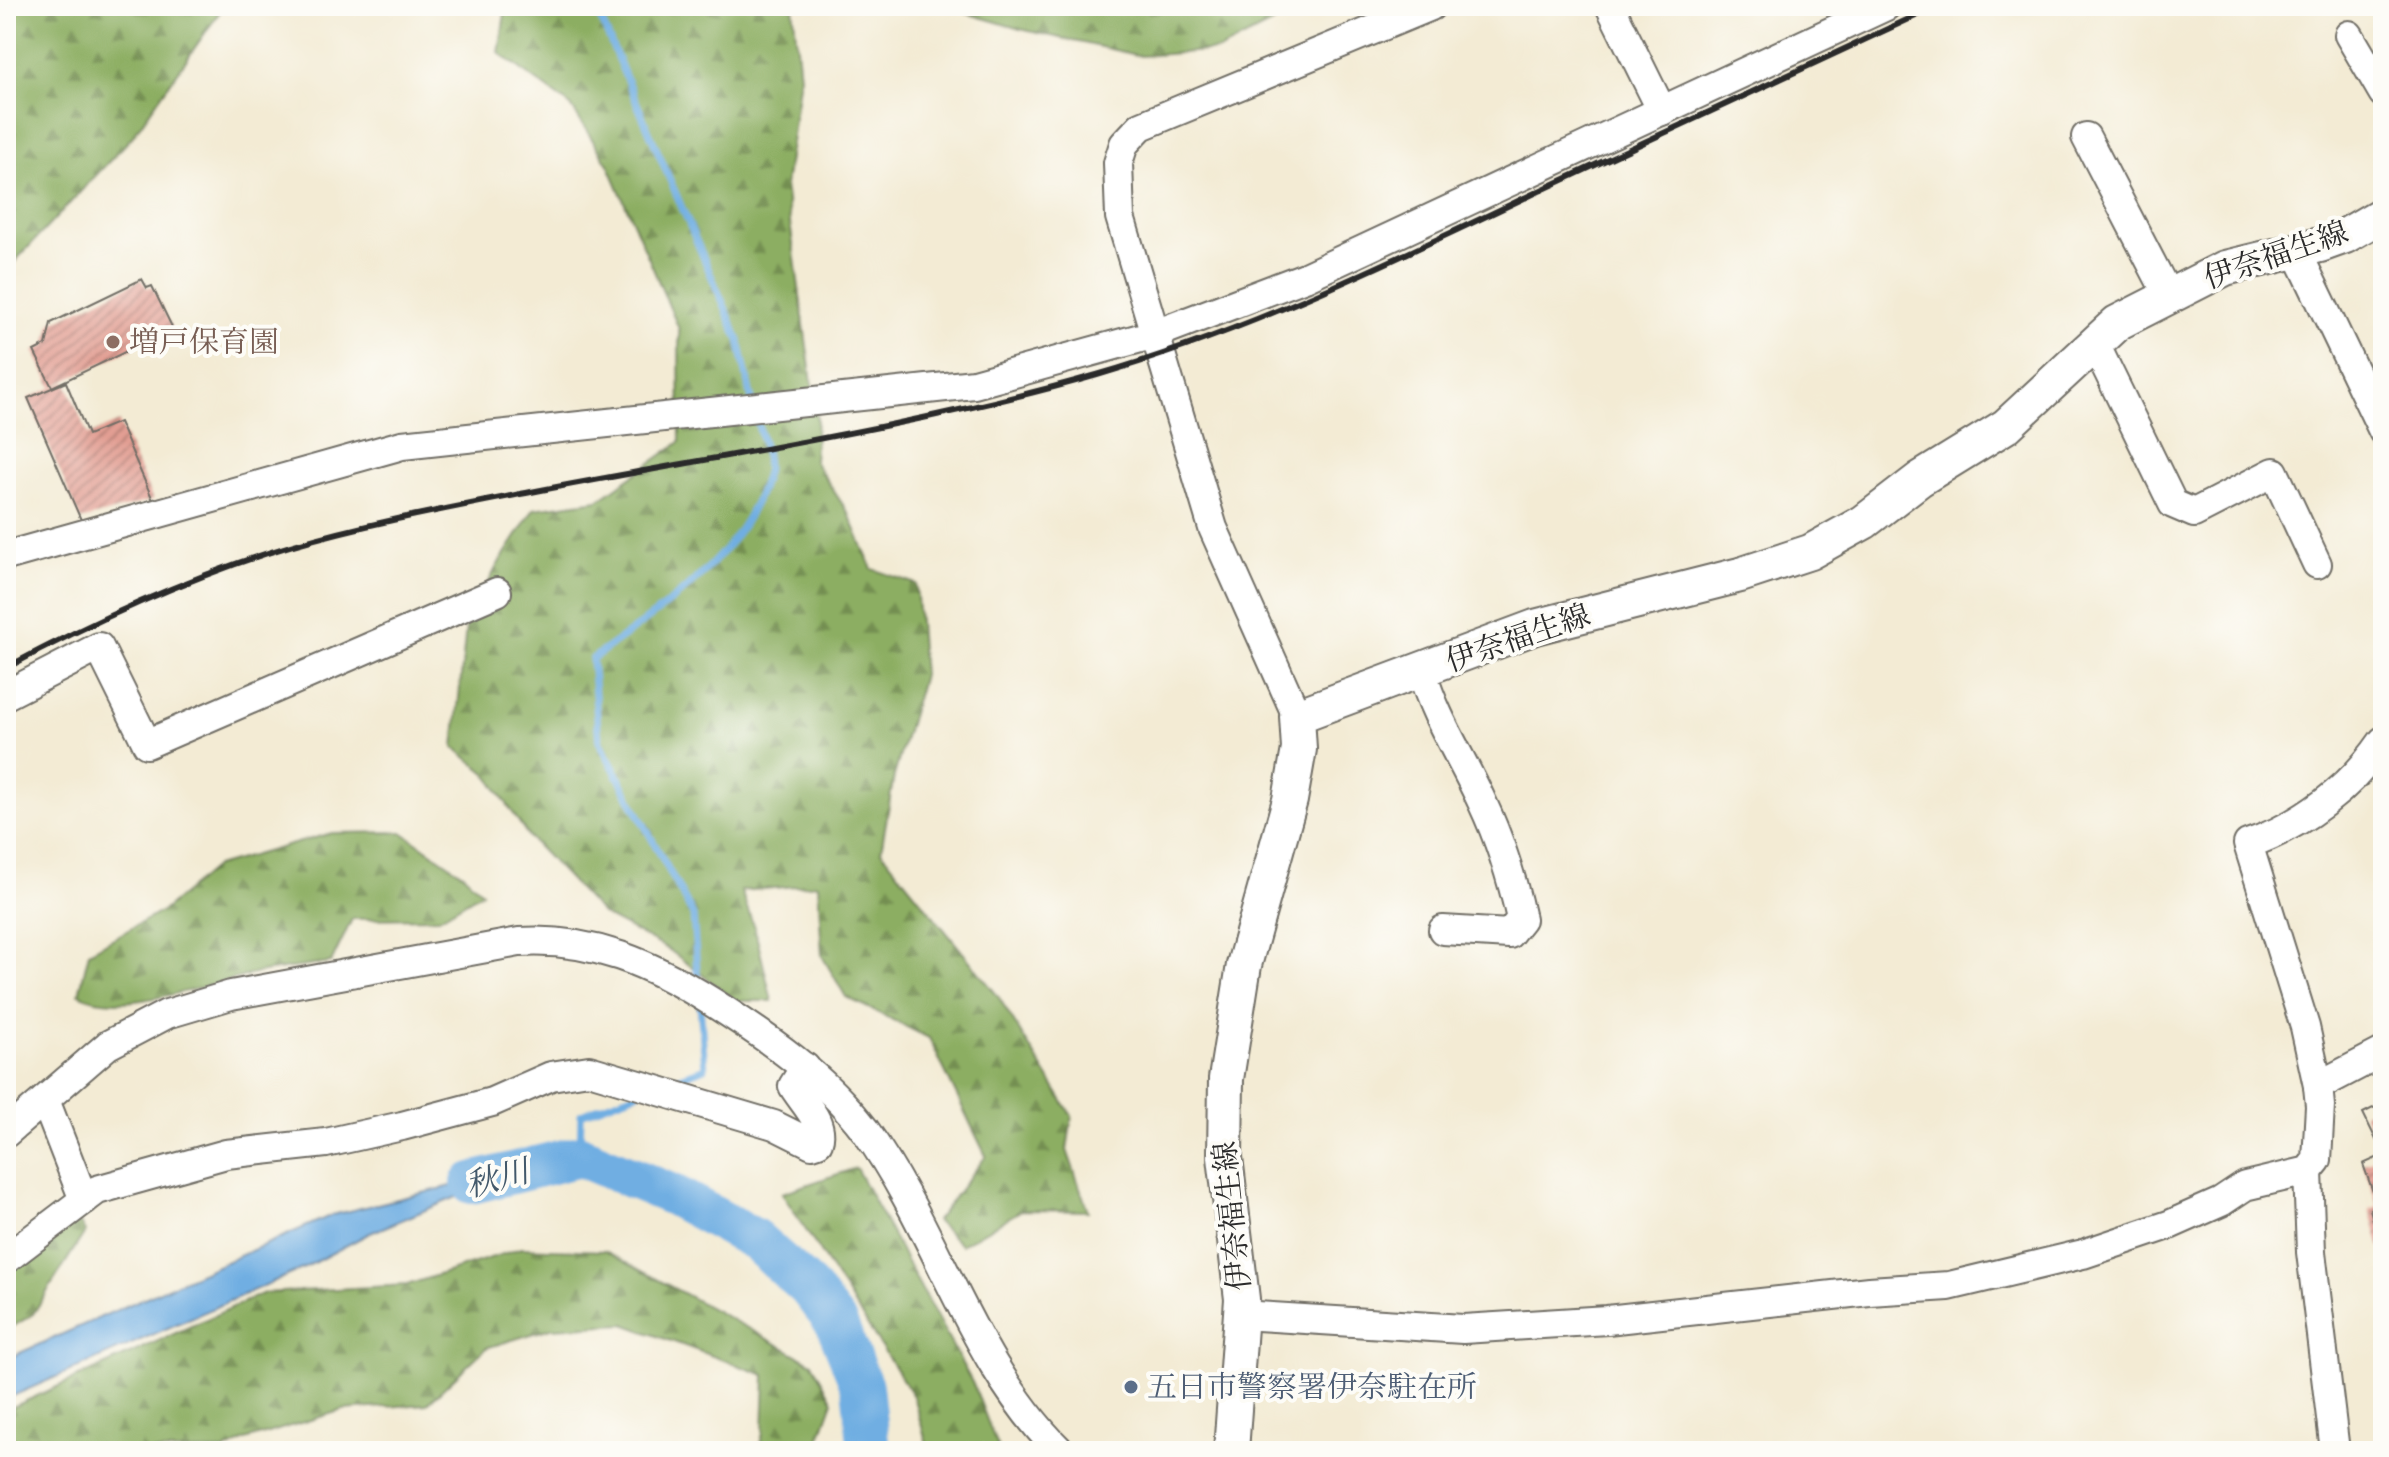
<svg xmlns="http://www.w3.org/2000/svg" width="2389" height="1457" viewBox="0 0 2389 1457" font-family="'Gentium Book Plus','Noto Serif JP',serif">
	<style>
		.forest { fill: url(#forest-firs); stroke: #5c6c46; stroke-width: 2 }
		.water { fill: #6faee2; stroke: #4d6c86; stroke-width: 2 }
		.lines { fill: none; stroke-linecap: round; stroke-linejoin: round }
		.stream { stroke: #6faee2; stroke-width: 7 }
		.river { stroke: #6faee2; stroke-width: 42 }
		.building { fill: url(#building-hatch) }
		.minor-casing { stroke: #716e66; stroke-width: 32 }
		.major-casing { stroke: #716e66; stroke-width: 38 }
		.minor { stroke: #fff; stroke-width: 28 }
		.major { stroke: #fff; stroke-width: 34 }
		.rail { stroke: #2b2b2b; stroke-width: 6 }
		.education-dot { fill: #8d6e63; stroke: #fdfcf7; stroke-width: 3 }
		.service-dot { fill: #5c6f8a; stroke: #fdfcf7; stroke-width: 3 }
		.labels { text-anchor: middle; stroke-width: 8; stroke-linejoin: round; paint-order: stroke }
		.street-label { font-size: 30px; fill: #2b2b2b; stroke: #fdfcf7 }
		.education-label { font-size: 30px; fill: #785e54; stroke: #fdfcf7; text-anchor: start }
		.service-label { font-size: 30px; fill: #4e5e75; stroke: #fdfcf7; text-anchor: start }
		.water-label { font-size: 32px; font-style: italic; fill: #43596b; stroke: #fdfcf7 }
	</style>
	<defs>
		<pattern id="forest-firs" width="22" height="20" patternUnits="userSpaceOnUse" patternTransform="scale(2)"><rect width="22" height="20" fill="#8cae62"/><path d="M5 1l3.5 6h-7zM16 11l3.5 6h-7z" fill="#738e51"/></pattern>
		<pattern id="building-hatch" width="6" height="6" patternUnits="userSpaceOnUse" patternTransform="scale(2)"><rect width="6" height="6" fill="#e29e93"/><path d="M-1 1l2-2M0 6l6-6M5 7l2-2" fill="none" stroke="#b78178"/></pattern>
	</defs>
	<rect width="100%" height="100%" fill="#fdfcf7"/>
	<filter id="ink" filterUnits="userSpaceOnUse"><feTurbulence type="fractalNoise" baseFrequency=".0125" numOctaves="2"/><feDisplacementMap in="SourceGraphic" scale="16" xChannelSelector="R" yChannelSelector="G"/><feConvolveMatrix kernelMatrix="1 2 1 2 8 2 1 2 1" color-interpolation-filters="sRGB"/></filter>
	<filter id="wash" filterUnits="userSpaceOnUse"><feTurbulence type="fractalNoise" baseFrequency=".006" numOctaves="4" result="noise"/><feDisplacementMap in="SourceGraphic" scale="32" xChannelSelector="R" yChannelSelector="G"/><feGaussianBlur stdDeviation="1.8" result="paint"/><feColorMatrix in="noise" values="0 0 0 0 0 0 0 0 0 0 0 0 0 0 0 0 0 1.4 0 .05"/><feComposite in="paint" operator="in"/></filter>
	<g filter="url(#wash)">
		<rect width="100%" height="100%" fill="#f3ebd4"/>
		<!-- forest -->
		<g class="forest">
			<path d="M6,6H224L132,137L6,271Z"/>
			<path d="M506,6H793L800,77L785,186L817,419L814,461L849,514L872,569L916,584L923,675L894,776L881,851L998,996L1072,1116L1067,1150L1088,1211L1022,1210L961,1245L936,1221L986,1156L929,1038L846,997L822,956L818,884L741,891L755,930L772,1001H737L668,949L602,914L529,837L487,774L454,747L466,627L497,566L534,509L598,500L680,442L679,329L609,166L571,106L499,53Z"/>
			<path d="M958,6H1292L1287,16L1220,50L1141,56L1020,29L966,13Z"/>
			<path d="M402,832L464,875L482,892L439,918L352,919L331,963C308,966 285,968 263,972C217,981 119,1018 79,994L89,952L164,910L216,866L332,833Z"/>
			<path d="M856,1168L974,1386L999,1451H929L913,1396L782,1193Z"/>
			<path d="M76,1216L85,1232L33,1314L6,1331V1272Z"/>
			<path d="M521,1248L605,1251L812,1363L833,1401L815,1451H758L763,1433L765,1375L624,1324L551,1328L486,1348L427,1404L343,1410L245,1440L224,1451H6V1410L264,1293L407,1285Z"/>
		</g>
		<!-- water -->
		<path class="water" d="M526,1168L368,1234L302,1269L6,1399V1359L332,1215Z"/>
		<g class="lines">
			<!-- stream -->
			<g class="stream">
				<path d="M595,6L739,340L752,401"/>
				<path d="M698,985L693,915L599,741L592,659C658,611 744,558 766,473C770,457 758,429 755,413"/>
				<path d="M664,1083L705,1068L700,1005"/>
				<path d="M580,1156L581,1114L637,1093"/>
			</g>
			<!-- river -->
			<path class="river" d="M472,1183L580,1156L675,1196L754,1239L808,1287L836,1323L862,1387L869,1451"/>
		</g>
		<g id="blocks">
			<!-- building -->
			<g class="building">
				<path d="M142,279L147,288L152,286L173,329L52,387L34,351L46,345L51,323Z"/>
				<path d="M66,382L88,435L119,422L153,500L81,520L28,398Z"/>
				<path d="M2383,1103V1143L2379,1146L2363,1113Z"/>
				<path d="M2383,1155V1255L2370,1209L2378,1206L2363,1164Z"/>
			</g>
		</g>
	</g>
	<g filter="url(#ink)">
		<use href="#blocks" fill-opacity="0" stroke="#716e66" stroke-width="2"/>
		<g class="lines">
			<defs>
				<g id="minor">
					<path d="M1610,6L1662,111"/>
					<path d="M2349,35L2383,93"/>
					<path d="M2086,137L2168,295"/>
					<path d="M2296,250L2383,431"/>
					<path d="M2094,342L2173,504L2194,513L2274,472L2317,564"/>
					<path d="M6,556L402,445L974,384L1155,334L1305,277L1886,6"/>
					<path d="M1422,672C1435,718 1462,758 1482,802C1500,840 1512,878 1521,919L1509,934L1443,930"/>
					<path d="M6,695L99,647L147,744L497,592"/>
					<path d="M1297,716L1213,528L1120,217L1118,163L1124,144L1141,126L1431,6"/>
					<path d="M2318,1086L2305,1027L2248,844C2301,826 2351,788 2383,741"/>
					<path d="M45,1100L84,1200"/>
					<path d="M6,1133L108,1045L167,1014L231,995L519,942C591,937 652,964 712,1002C768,1038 824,1076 865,1130C938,1231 970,1362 1060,1451"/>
					<path d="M2308,1171L2311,1252L2335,1451"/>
					<path d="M6,1259L97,1190L226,1154L326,1143L402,1126L492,1102L551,1076L589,1070L774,1125L812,1144L818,1142C825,1122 802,1102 793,1086L805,1067"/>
					<path d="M1241,1315L1463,1329L1607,1320L1869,1291L1949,1286L2083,1254L2169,1225L2221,1202L2245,1186L2308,1171L2317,1160L2320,1106L2318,1086L2383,1052"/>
				</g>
				<path id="major" d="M1231,1451L1242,1299L1225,1157L1226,1079L1244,965L1290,800L1299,749L1297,716L1535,627L1740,575L1810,552L1864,522L1920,479L2006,426L2117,323L2225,268L2320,245L2345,236L2383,214"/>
			</defs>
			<!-- minor casing -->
			<use href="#minor" class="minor-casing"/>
			<!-- major casing -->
			<use href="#major" class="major-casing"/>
			<!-- minor -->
			<use href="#minor" class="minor"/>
			<!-- major -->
			<use href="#major" class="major"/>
			<!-- rail -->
			<path class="rail" d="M6,668C97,619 191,576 290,546C369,523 450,508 531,492C717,456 916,427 1097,375C1249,331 1392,261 1535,193C1669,130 1803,69 1937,6"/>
		</g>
	</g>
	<!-- markers -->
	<circle class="education-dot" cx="113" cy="342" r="8"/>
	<circle class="service-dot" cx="1131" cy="1387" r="8"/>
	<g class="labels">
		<!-- street labels -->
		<g class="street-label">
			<text transform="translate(2276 255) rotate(-19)" y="10">伊奈福生線</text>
			<text transform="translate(1518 638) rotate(-19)" y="10">伊奈福生線</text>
			<text transform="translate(1232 1216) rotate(-96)" y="10">伊奈福生線</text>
		</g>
		<!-- education labels -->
		<g class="education-label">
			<text x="129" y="352">増戸保育園</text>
		</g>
		<!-- service labels -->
		<g class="service-label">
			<text x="1147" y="1397">五日市警察署伊奈駐在所</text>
		</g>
		<!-- water labels -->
		<g class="water-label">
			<text transform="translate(497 1178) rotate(-15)" y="11">秋川</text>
		</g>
	</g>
	<!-- margin -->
	<rect width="2389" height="1457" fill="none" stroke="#fdfcf7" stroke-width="32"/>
</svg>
